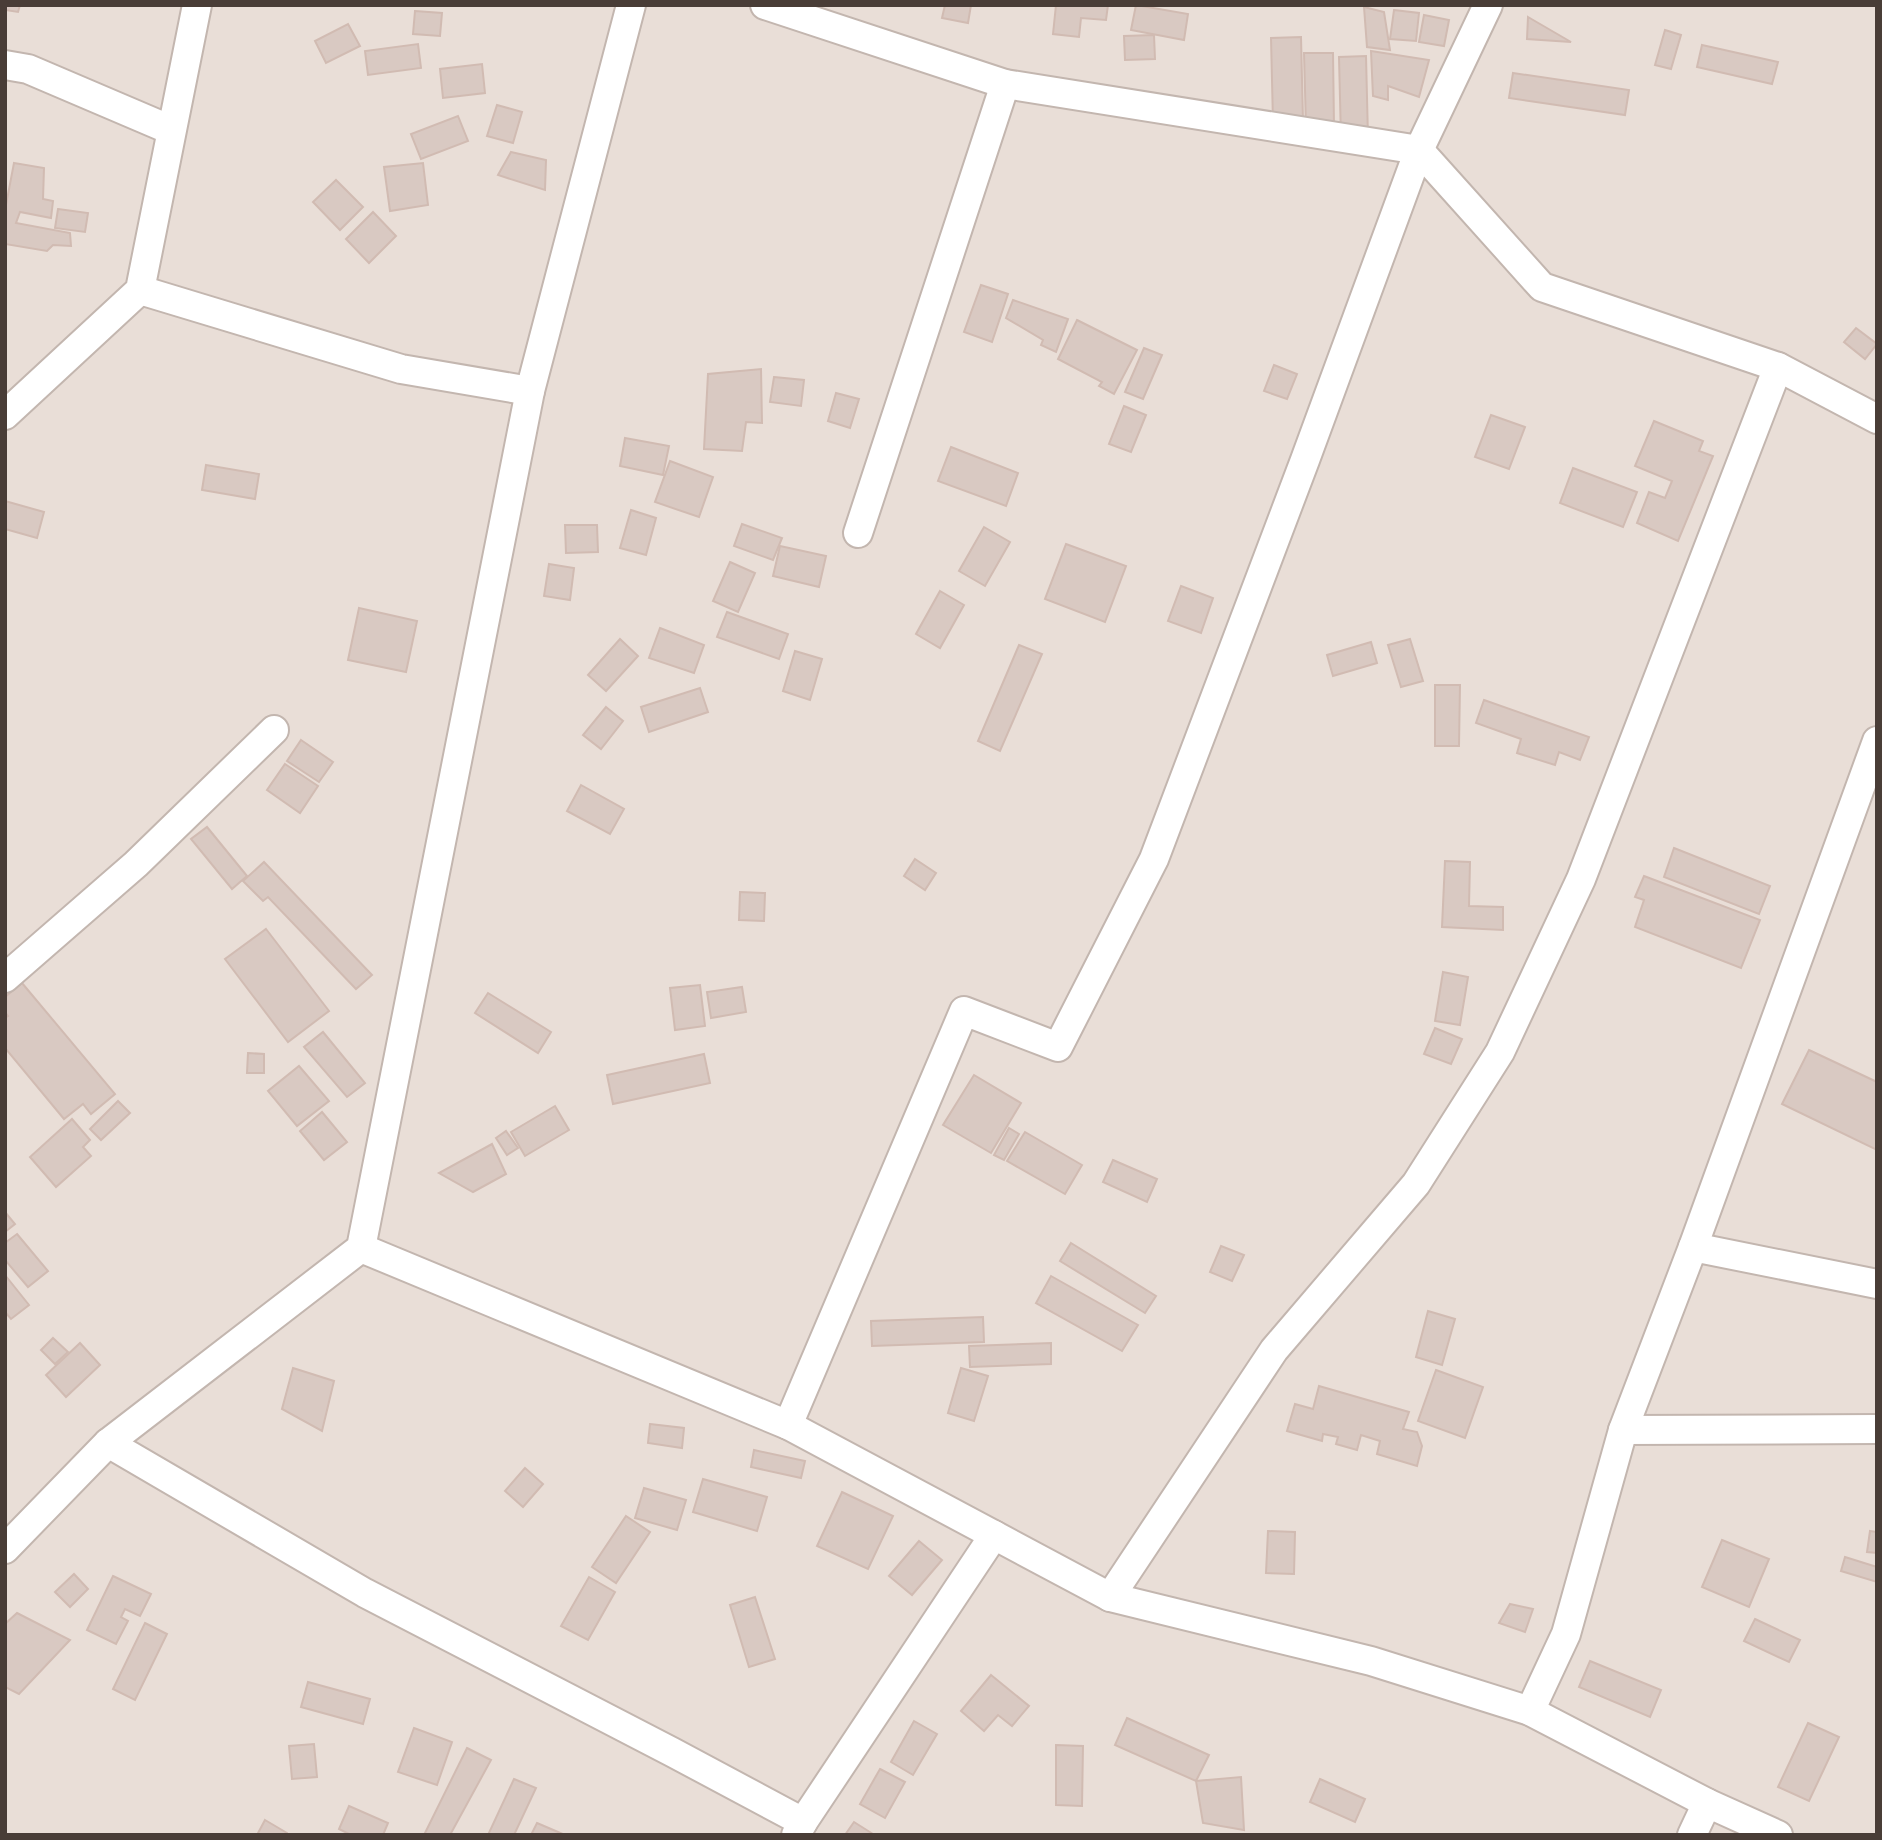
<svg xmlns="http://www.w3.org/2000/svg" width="1882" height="1840" viewBox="0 0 1882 1840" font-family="'Titillium Web',sans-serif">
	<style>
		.residential { fill: #e9ded7 }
		.building { fill: #d9c9c2; stroke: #d1bbb2; stroke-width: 2 }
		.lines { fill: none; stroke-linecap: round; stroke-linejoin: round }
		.street-casing { stroke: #c3b6af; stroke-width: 32 }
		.street { stroke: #fff; stroke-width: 28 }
	</style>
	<rect width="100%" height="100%" fill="#f5eee9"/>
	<!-- residential -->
	<rect class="residential" x="5" y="5" width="1872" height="1830"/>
	<!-- building -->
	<g class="building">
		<path d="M5,5H20L18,12L5,10Z"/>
		<path d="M945,5H971L968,23L942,18Z"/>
		<path d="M1056,5H1108L1106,20L1081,18L1079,37L1053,34Z"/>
		<path d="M1136,5L1188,14L1184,40L1131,30Z"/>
		<path d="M1364,7L1384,12L1390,50L1367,47Z"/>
		<path d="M1394,10L1419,13L1416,41L1390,39Z"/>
		<path d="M415,11L442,13L440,36L413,34Z"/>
		<path d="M1424,15L1449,20L1444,46L1419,42Z"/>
		<path d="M1528,17L1571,42L1527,39Z"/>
		<path d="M348,24L360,46L326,63L315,41Z"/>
		<path d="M1665,30L1681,35L1671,69L1655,65Z"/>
		<path d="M1154,35L1155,59L1125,60L1124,36Z"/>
		<path d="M1301,37L1303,121L1273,122L1271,38Z"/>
		<path d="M418,44L421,68L368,75L365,51Z"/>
		<path d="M1702,45L1778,62L1772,84L1697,67Z"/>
		<path d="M1371,51L1429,60L1419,97L1388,86V100L1373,96Z"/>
		<path d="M1304,53H1333L1334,126L1306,127Z"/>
		<path d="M1366,56L1368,138L1341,139L1339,57Z"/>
		<path d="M482,64L485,93L443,98L440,69Z"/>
		<path d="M1513,73L1629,90L1625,115L1509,98Z"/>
		<path d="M497,105L522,112L513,143L487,136Z"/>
		<path d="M458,116L468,141L421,159L411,134Z"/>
		<path d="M511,152L546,160L545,190L498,175Z"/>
		<path d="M14,163L44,168L43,199L53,201L51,218L20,212L16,223L70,233L71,246L53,245L47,251L5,244V210Z"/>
		<path d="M423,163L428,205L390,211L384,167Z"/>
		<path d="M336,180L363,207L340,230L313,202Z"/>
		<path d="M58,209L88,213L85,232L55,228Z"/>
		<path d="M373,212L396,236L369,263L346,239Z"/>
		<path d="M981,285L1008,294L992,342L964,332Z"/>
		<path d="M1013,300L1068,319L1056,352L1041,345L1043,340L1006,318Z"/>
		<path d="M1077,320L1137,350L1114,394L1099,386L1102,382L1058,359Z"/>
		<path d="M1856,328L1877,344L1865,359L1844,342Z"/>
		<path d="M1144,348L1162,355L1143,399L1125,392Z"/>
		<path d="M1274,365L1297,374L1287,399L1264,391Z"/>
		<path d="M761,369L762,423L746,422L742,451L704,449L708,374Z"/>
		<path d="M774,377L804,380L801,406L770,402Z"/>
		<path d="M836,393L859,399L850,428L828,421Z"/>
		<path d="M1124,406L1146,415L1131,452L1109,444Z"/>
		<path d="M1491,415L1525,427L1509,469L1475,457Z"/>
		<path d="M1654,421L1703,441L1699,451L1713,456L1678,541L1637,523L1649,492L1665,498L1672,481L1635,466Z"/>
		<path d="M625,438L669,446L663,475L620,466Z"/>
		<path d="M951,447L1018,473L1006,506L938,481Z"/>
		<path d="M670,461L713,477L699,517L655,502Z"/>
		<path d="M206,465L259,474L255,499L202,490Z"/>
		<path d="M1573,468L1637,492L1623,527L1560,503Z"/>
		<path d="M5,501L44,512L37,538L5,529Z"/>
		<path d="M631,510L656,518L646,555L620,548Z"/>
		<path d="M742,524L782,538L773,560L734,546Z"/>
		<path d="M565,525H597L598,552L566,553Z"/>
		<path d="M984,527L1010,542L985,586L959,571Z"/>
		<path d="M1066,544L1126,566L1105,622L1045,599Z"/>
		<path d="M780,546L826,556L819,587L773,576Z"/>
		<path d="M730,562L755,573L738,612L713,601Z"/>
		<path d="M549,564L574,568L570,600L544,596Z"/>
		<path d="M1181,586L1213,598L1201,633L1168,621Z"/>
		<path d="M940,591L964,605L940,648L916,634Z"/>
		<path d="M359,608L417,621L406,672L348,660Z"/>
		<path d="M727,612L788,634L779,659L717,637Z"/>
		<path d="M660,628L704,645L694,673L649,658Z"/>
		<path d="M620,639L638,656L606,691L588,675Z"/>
		<path d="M1410,639L1423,681L1401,687L1388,645Z"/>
		<path d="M1371,642L1377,663L1333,676L1327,655Z"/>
		<path d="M1019,645L1042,654L1000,751L978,741Z"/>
		<path d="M795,651L822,659L810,700L783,691Z"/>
		<path d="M1435,685H1460L1459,746H1435Z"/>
		<path d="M700,688L708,712L649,732L641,707Z"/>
		<path d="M1484,700L1589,737L1580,760L1559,752L1555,765L1517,753L1521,739L1476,723Z"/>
		<path d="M606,707L623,721L601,749L583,735Z"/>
		<path d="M301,740L333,762L319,782L287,761Z"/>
		<path d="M285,764L318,786L300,813L267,790Z"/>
		<path d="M581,785L624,809L610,834L567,811Z"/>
		<path d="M207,827L247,876L232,889L191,839Z"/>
		<path d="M1674,848L1770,886L1759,914L1664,877Z"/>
		<path d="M915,859L936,873L925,890L904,876Z"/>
		<path d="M1445,861L1470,862L1469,906L1503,907V930L1442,927Z"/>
		<path d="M264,862L372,975L356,989L268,897L263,901L243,881Z"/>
		<path d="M1644,876L1760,920L1741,968L1635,927L1644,900L1635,897Z"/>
		<path d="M740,892L765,893L764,921L739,920Z"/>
		<path d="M266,929L329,1011L288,1042L225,959Z"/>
		<path d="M1443,972L1468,977L1460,1025L1435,1021Z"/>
		<path d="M22,983L115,1094L91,1114L83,1104L64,1119L5,1048V1018L8,1016L5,1012V997Z"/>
		<path d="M700,985L705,1026L675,1030L670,988Z"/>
		<path d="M742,987L746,1012L711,1018L707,992Z"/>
		<path d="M488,993L551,1032L538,1053L475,1013Z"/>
		<path d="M1435,1028L1462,1039L1451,1064L1424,1054Z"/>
		<path d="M323,1032L365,1083L347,1097L304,1047Z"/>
		<path d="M1809,1050L1877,1082V1150L1782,1104Z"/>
		<path d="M248,1053L264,1054V1073H247Z"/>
		<path d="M704,1054L710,1083L613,1104L607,1075Z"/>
		<path d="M299,1066L329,1101L297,1126L268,1091Z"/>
		<path d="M974,1075L1021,1103L991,1153L943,1125Z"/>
		<path d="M118,1101L130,1113L101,1140L90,1129Z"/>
		<path d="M555,1106L569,1130L525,1156L511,1132Z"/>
		<path d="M322,1112L347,1142L324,1160L300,1131Z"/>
		<path d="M72,1119L90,1140L83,1147L91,1156L56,1187L30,1157Z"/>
		<path d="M1009,1128L1019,1134L1004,1160L994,1155Z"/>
		<path d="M506,1131L518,1148L507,1155L496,1138Z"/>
		<path d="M1025,1132L1082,1165L1065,1194L1007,1161Z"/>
		<path d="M492,1144L506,1174L473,1192L439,1173Z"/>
		<path d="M1113,1160L1157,1179L1147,1202L1103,1182Z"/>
		<path d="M5,1212L15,1224L5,1232Z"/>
		<path d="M17,1234L48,1271L28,1287L5,1260V1243Z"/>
		<path d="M1071,1243L1156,1296L1145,1313L1060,1261Z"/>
		<path d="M1221,1246L1244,1255L1232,1281L1210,1272Z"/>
		<path d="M5,1275L29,1305L11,1319L5,1312Z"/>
		<path d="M1051,1276L1138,1325L1122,1351L1036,1303Z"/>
		<path d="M1428,1311L1455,1319L1442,1365L1416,1357Z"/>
		<path d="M983,1317L984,1342L872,1346L871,1321Z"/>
		<path d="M53,1338L68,1352L55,1364L41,1350Z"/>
		<path d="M80,1343L100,1365L66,1397L46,1375Z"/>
		<path d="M1051,1343V1364L970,1367L969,1346Z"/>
		<path d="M293,1368L334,1381L322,1431L282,1409Z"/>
		<path d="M961,1368L988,1376L974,1421L948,1413Z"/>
		<path d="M1436,1370L1483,1387L1465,1438L1418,1421Z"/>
		<path d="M1319,1386L1409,1412L1403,1429L1417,1432L1422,1446L1417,1466L1377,1454L1380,1441L1361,1435L1357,1450L1336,1444L1338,1437L1323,1434L1322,1441L1287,1431L1295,1404L1313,1409Z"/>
		<path d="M650,1424L684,1428L682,1448L648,1443Z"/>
		<path d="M754,1450L805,1461L801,1478L751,1467Z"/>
		<path d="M525,1468L543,1484L523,1507L505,1491Z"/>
		<path d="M703,1479L767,1497L757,1531L693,1512Z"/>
		<path d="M644,1488L686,1500L677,1530L635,1518Z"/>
		<path d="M842,1492L893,1516L868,1569L817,1546Z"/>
		<path d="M626,1516L650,1532L616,1583L592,1567Z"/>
		<path d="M1268,1531L1295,1532L1294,1574L1266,1573Z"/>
		<path d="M1870,1531L1877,1532V1553L1867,1552Z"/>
		<path d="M1722,1540L1769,1559L1749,1607L1702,1587Z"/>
		<path d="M919,1541L942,1560L912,1595L889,1576Z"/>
		<path d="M1845,1557L1877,1567V1582L1841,1571Z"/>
		<path d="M74,1574L88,1589L70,1607L55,1592Z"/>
		<path d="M113,1576L151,1594L140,1616L125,1609L121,1617L128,1621L116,1644L87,1630Z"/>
		<path d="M589,1577L615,1592L588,1640L561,1626Z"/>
		<path d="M755,1597L775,1659L749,1667L730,1605Z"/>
		<path d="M1510,1604L1533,1609L1525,1632L1499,1623Z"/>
		<path d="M17,1613L70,1640L19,1694L5,1687V1624Z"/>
		<path d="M1755,1619L1800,1640L1789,1662L1744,1641Z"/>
		<path d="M145,1623L167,1634L135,1700L113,1689Z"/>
		<path d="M1590,1661L1661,1690L1650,1717L1579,1687Z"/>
		<path d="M991,1675L1029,1706L1012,1726L998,1715L984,1731L961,1711Z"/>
		<path d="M308,1682L370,1699L363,1724L301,1707Z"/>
		<path d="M1127,1718L1209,1755L1196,1781L1115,1745Z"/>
		<path d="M914,1721L937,1734L913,1775L891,1762Z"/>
		<path d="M1808,1723L1839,1737L1809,1801L1778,1787Z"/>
		<path d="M414,1728L452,1742L437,1785L398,1772Z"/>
		<path d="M314,1744L317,1777L292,1779L289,1746Z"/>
		<path d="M1056,1745L1083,1746L1082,1806L1056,1805Z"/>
		<path d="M467,1748L491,1760L450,1835H424Z"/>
		<path d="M880,1769L905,1782L885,1818L860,1804Z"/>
		<path d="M1241,1777L1244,1830L1203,1823L1196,1781Z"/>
		<path d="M514,1779L536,1788L514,1835H488Z"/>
		<path d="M1320,1779L1365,1799L1355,1822L1310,1802Z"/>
		<path d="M349,1806L388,1823L383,1835H351L339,1829Z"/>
		<path d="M265,1820L287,1833V1835H257Z"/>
		<path d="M854,1822L873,1834L845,1835Z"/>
		<path d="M537,1823L565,1835H531Z"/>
	</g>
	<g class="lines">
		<defs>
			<g id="street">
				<path d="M765,5L1005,84L1419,150L1542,287L1778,367L1877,419"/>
				<path d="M5,65L28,69L171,130"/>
				<path d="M140,290L401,369L530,391"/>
				<path d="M5,415L140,290L197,5"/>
				<path d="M858,533L1005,84"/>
				<path d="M5,978L136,864L274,730"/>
				<path d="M1693,1247L1877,741"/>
				<path d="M361,1248L788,1425L1110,1597L1371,1661L1530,1711L1707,1803L1778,1835"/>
				<path d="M788,1425L964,1011L1058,1047L1154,859L1305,460L1419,150L1488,5"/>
				<path d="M1623,1430L1693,1247L1877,1284"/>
				<path d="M108,1443L365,1593L672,1752L803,1822L796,1835"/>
				<path d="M5,1549L108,1443L361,1248L530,391L631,5"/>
				<path d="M1110,1597L1274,1350L1416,1184L1500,1052L1581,879L1778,367"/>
				<path d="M1530,1711L1566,1634L1623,1430L1877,1429"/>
				<path d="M803,1822L994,1535"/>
				<path d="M1692,1835L1707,1803"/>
			</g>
		</defs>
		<!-- street casing -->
		<use href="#street" class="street-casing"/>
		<!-- street -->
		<use href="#street" class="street"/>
	</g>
	<!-- border -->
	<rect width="1882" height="1840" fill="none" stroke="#493d37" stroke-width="14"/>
</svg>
